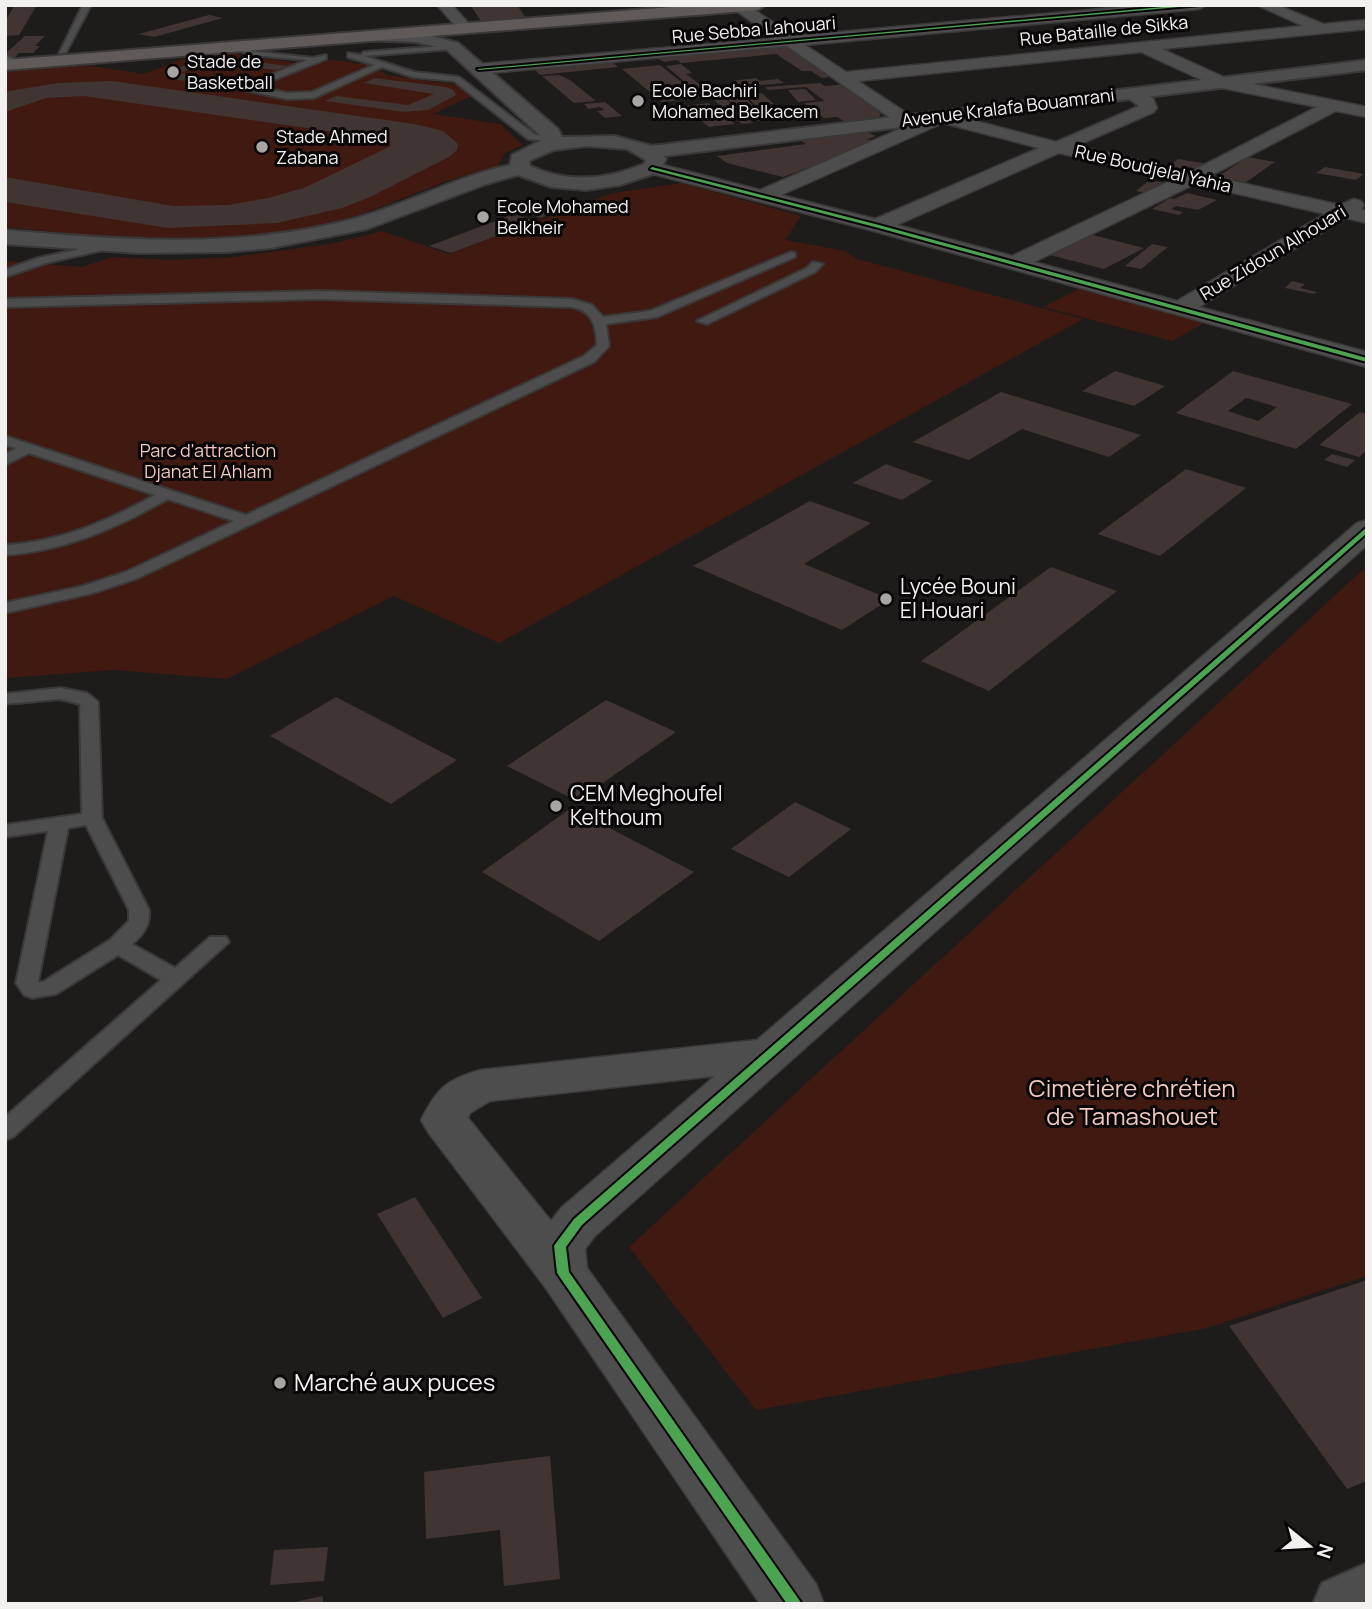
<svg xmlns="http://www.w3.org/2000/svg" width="1372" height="1609" viewBox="0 0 1372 1609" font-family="Manrope,sans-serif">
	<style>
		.green { fill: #401a11 }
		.building { fill: #403532; fill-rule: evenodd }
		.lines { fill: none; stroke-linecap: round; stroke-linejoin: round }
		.service-casing { stroke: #3a3838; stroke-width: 4 }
		.minor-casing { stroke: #3a3838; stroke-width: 3 }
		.tertiary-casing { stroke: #3a3838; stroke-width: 4 }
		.primary-casing { stroke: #3a3838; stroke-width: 4 }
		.service { fill: #4e4d4d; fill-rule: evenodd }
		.minor { fill: #4e4d4d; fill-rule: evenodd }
		.tertiary { fill: #4e4d4d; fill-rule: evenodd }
		.primary { fill: #605a58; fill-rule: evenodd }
		.cycleway-casing { stroke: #080606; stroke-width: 4 }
		.cycleway { fill: #4ca352; fill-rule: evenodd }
		.poi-dot { fill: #a8a6a5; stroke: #080606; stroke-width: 2.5 }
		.labels { text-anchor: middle; stroke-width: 6; stroke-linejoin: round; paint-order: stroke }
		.far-street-label { font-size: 18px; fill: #f3f1f0; stroke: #080606 }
		.far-poi-label { font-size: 18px; fill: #f3f1f0; stroke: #080606; text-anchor: start }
		.far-park-label { font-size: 18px; fill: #f4c9bf; stroke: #080606 }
		.poi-label { font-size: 21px; fill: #f3f1f0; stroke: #080606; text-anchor: start }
		.near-park-label { font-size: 24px; fill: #f4c9bf; stroke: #080606 }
		.near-poi-label { font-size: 24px; fill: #f3f1f0; stroke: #080606; text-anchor: start }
	</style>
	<rect width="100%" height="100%" fill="#1d1c1b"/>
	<!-- green -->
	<g class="green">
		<path d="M227,53L296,63L335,60L374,66L387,75L465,86L473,95L433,114L500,124L523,145L505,153L497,167C434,180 378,214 314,228C212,250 108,237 5,227V72L85,65L144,74L191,56Z"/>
		<path d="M682,183L801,216L785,240L846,251L857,259L1083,319L499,643L394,596L227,679L114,670L5,678V261L82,267L112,257L173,260L234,257L330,244L382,231L449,254L613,193Z"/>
		<path d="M1081,288L1204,323L1172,341L1043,307Z"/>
		<path d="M1367,566V1276L1207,1328L756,1410L629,1247Z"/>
	</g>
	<!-- building -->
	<g class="building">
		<path d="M15,5H37L19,35L5,36V21Z"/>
		<path d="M517,5L526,18L481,21L471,6Z"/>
		<path d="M209,15L223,18L154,37L139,34Z"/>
		<path d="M25,36H45L35,46H40L33,53H19L13,59H5V54Z"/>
		<path d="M789,45L837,76L822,78L811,71H802L776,54L681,63L677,60L664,62L657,58Z"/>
		<path d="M223,57L287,66L276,70L210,62L180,73L245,83L235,87L170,79L163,75L201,58Z"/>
		<path d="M612,62L618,67L540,75L534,69Z"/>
		<path d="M681,64L692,73L686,74L705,88L693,89L666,66Z"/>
		<path d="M660,65L695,93L702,98L662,102L622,69Z"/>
		<path d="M559,75L570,80L596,101L574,103L542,76Z"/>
		<path d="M375,78L446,87L453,90L456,95L428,110L404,112L325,101L336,96L408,105L434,94L364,83Z"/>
		<path d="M756,78L760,81L778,79L784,83L740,87L731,81Z"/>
		<path d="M112,81L414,124L443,131L458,144L457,150L449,157L368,198L342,208L277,223L168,228L5,202V177L173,206L228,205L268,198L304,188L391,146L390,141L383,139L84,96L46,98L5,112V93L9,91L58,83Z"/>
		<path d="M820,83L825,86L849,84L881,114L877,119L845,122L837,117L824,118L804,103L825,101L806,87L768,90L765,87Z"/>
		<path d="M805,89L816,100L798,102L788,90Z"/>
		<path d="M717,92L733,105L753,123L742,124L706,93Z"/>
		<path d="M762,93L774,104L756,106L744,94Z"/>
		<path d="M742,94L754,107L775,119L757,121L739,108L750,106L735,107L724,95Z"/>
		<path d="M605,102L622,116L605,118L597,111L604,110L600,107L588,109L584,104Z"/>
		<path d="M708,103L735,124L709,127L684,106Z"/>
		<path d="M778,106L794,117L777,119L762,108Z"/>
		<path d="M859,129L876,136L866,140H882L783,177L727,163L717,156L806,144L796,137Z"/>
		<path d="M1248,157L1275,162L1242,185L1214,179Z"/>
		<path d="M1178,159L1208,164L1195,174L1165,169Z"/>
		<path d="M1325,167L1364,174L1356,180L1316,173Z"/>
		<path d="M1150,180L1169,184L1155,195L1136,191Z"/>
		<path d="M1187,193L1217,200L1198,210L1177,206L1171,209L1183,212L1179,215L1152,209L1170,198L1174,199Z"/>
		<path d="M554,203L569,207L541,218L525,213Z"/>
		<path d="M514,214L536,221L451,253L429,246Z"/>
		<path d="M1085,233L1144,248L1104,269L1042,253Z"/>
		<path d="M1152,244L1168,247L1141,269L1125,266Z"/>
		<path d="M1292,281L1305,284L1300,288L1317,292L1314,294L1285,288Z"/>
		<path d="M1115,371L1165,386L1134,406L1082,391Z"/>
		<path d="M1233,371L1352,404L1296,449L1176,413ZM1246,398L1277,407L1258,421L1228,411Z"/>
		<path d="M1001,392L1141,435L1109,457L1022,429L969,460L913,442Z"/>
		<path d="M1360,412L1367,414V450L1359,457L1319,445Z"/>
		<path d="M1332,454L1355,460L1347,467L1324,460Z"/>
		<path d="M886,464L933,481L902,500L853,483Z"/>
		<path d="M1186,469L1246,488L1160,556L1098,534Z"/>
		<path d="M810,501L871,523L804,564L890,599L842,630L693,566Z"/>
		<path d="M1051,567L1117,591L989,691L921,661Z"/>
		<path d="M336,697L457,760L391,804L270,736Z"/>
		<path d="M606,700L676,732L577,801L507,766Z"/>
		<path d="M795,802L851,829L789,877L731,849Z"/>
		<path d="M571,808L694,872L599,941L482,872Z"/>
		<path d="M415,1197L482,1298L443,1318L377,1214Z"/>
		<path d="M1367,1280V1481L1347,1489L1229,1326Z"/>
		<path d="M550,1456L560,1579L504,1586L500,1530L426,1539L424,1472Z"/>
		<path d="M328,1547L324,1581L270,1585L274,1550Z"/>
		<path d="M323,1596V1604H290V1603Z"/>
	</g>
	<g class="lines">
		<defs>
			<g id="service">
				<path d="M83,5H91L66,52L59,54Z"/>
				<path d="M239,45L252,51L313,58L326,55V59L256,87L287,93L312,92L374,65L348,57V53L361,55L364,52L456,45L453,49L364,56L414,72L459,77L534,134L559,139L554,142L528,139L454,81L413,77L382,67L314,98L287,99L244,90V86L307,60L250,55L236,49Z"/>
				<path d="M5,55L22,62L23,64L19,67L5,60Z"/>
				<path d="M108,243L112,244V248L46,263L5,277V270L38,258Z"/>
				<path d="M791,252L795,253V257L657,317L606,324L609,346L594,362L138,578L93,593L5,613V603L83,586L126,572L234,521L168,499C116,528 66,551 5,555V545C61,542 107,521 155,495L29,453L5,465V455L16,448L5,445V436L246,515L584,356L597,345C596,326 593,311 572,307L319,299L5,307V299L319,291L572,299L592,305L603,317L650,311Z"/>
				<path d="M813,262L823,264L815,272L707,324L697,321L807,268Z"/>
				<path d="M60,688L87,693L98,702L102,818L149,910C150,925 144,934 132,944L175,968L210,937H226L229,942L13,1137L5,1140V1117L161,980L118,955L56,994L32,998L24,995L16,983L48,831L5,837V825L82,814L80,704L60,699L5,704V694ZM86,825L129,910V921L110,940L43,982H38L68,828Z"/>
			</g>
			<g id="minor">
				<path d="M437,5H452L472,27L469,30H459Z"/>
				<path d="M734,5H747L793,36L1147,5H1206L1199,9L805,45L846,72L1303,26L1257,5H1277L1323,24L1367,20V29L1162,49L1228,79L1367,107V117L1336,111L1210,176L1340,205L1354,199L1361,201L1364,205L1361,209L1367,211V223L1346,218L1199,307L1367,352V367L870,230L645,172L643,168L652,162L760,190L911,124H899L787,46L479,74L471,69L479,64L775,38L735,10ZM1141,52L1217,87L1317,107L1190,172L1076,146L1154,112L1157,108L1153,98L1130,89L1122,94L1139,106L1056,142L941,112L911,124L914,120L911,116L858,81ZM943,123L1039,148L875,219L781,195ZM1059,153L1174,179L1012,256L897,225ZM1195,184L1325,214L1177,301L1034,262Z"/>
				<path d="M1367,520V545L595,1236L585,1249L587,1268L816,1584L824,1604H760L545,1287L428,1132L421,1120C437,1089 445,1080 480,1070L757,1040L1357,523ZM715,1076L561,1208L551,1221L468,1118L470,1113L490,1101Z"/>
			</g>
			<g id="tertiary">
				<path d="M367,32H416L458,43L558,129L562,137L614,136L652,146L1367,60V70L664,156L666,159L659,172L620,185L586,190L551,187L518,175L486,184L367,229L271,248L227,252L139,253L5,244V230C120,240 236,249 349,220C404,206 454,177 510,165L512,155L544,139L446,49L416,42L361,40L359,37L361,34ZM587,146L627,149L646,160L644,164C606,180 567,183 530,166L529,161L554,150Z"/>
				<path d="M1367,1563V1604H1313L1322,1583Z"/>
			</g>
			<path id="primary" d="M697,5H765L758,10L5,70V60Z"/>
		</defs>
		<!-- service casing -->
		<use href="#service" class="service-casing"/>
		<!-- minor casing -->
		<use href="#minor" class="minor-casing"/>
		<!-- tertiary casing -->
		<use href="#tertiary" class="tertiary-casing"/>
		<!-- primary casing -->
		<use href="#primary" class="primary-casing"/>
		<!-- service -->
		<use href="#service" class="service"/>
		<!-- minor -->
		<use href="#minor" class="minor"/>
		<!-- tertiary -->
		<use href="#tertiary" class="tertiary"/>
		<!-- primary -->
		<use href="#primary" class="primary"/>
		<defs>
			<g id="cycleway">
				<path d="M1185,5H1201L479,70L477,69Z"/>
				<path d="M652,167L879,225L1367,358V362L875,227L650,169Z"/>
				<path d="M1367,527V533L582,1225L566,1247L569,1272L802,1604H787L559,1276L557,1273L554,1246L556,1243L574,1219Z"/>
			</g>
		</defs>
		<!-- cycleway casing -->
		<use href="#cycleway" class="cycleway-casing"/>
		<!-- cycleway -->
		<use href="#cycleway" class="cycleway"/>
	</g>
	<!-- markers -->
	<g class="poi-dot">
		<circle cx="173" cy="72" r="7"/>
		<circle cx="638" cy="101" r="7"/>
		<circle cx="262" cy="147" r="7"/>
		<circle cx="483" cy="217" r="7"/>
		<circle cx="886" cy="599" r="7"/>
		<circle cx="556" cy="806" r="7"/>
		<circle cx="280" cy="1383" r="7"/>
	</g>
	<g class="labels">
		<!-- far-street labels -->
		<g class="far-street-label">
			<text transform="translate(754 30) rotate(-5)" y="6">Rue Sebba Lahouari</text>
			<text transform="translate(1104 31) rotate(-6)" y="6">Rue Bataille de Sikka</text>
			<text transform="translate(1008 108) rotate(-7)" y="6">Avenue Kralafa Bouamrani</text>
			<text transform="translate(1153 169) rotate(13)" y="6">Rue Boudjelal Yahia</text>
			<text transform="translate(1273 253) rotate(-31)" y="6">Rue Zidoun Alhouari</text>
		</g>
		<!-- far-poi labels -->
		<g class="far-poi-label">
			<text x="187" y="68">Stade de<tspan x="187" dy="21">Basketball</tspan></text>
			<text x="652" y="97">Ecole Bachiri<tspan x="652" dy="21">Mohamed Belkacem</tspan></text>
			<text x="276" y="143">Stade Ahmed<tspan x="276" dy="21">Zabana</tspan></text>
			<text x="497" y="213">Ecole Mohamed<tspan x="497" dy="21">Belkheir</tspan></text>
		</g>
		<!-- far-park labels -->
		<g class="far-park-label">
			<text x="208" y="457">Parc d'attraction<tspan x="208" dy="21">Djanat El Ahlam</tspan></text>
		</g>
		<!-- poi labels -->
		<g class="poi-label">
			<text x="900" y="594">Lycée Bouni<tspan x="900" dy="24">El Houari</tspan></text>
			<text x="570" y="801">CEM Meghoufel<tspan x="570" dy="24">Kelthoum</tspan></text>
		</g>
		<!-- near-park labels -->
		<g class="near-park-label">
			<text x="1132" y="1097">Cimetière chrétien<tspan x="1132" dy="28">de Tamashouet</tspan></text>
		</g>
		<!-- near-poi labels -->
		<g class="near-poi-label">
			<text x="294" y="1391">Marché aux puces</text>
		</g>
	</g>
	<!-- border -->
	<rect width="1372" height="1609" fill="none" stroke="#f3f1f0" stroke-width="14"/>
	<!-- north arrow -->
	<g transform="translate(1309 1546) rotate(108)" stroke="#080606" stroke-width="5" paint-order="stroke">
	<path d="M0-5L12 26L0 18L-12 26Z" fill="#f3f1f0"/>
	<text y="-10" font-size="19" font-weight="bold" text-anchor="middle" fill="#f3f1f0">N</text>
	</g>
</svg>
